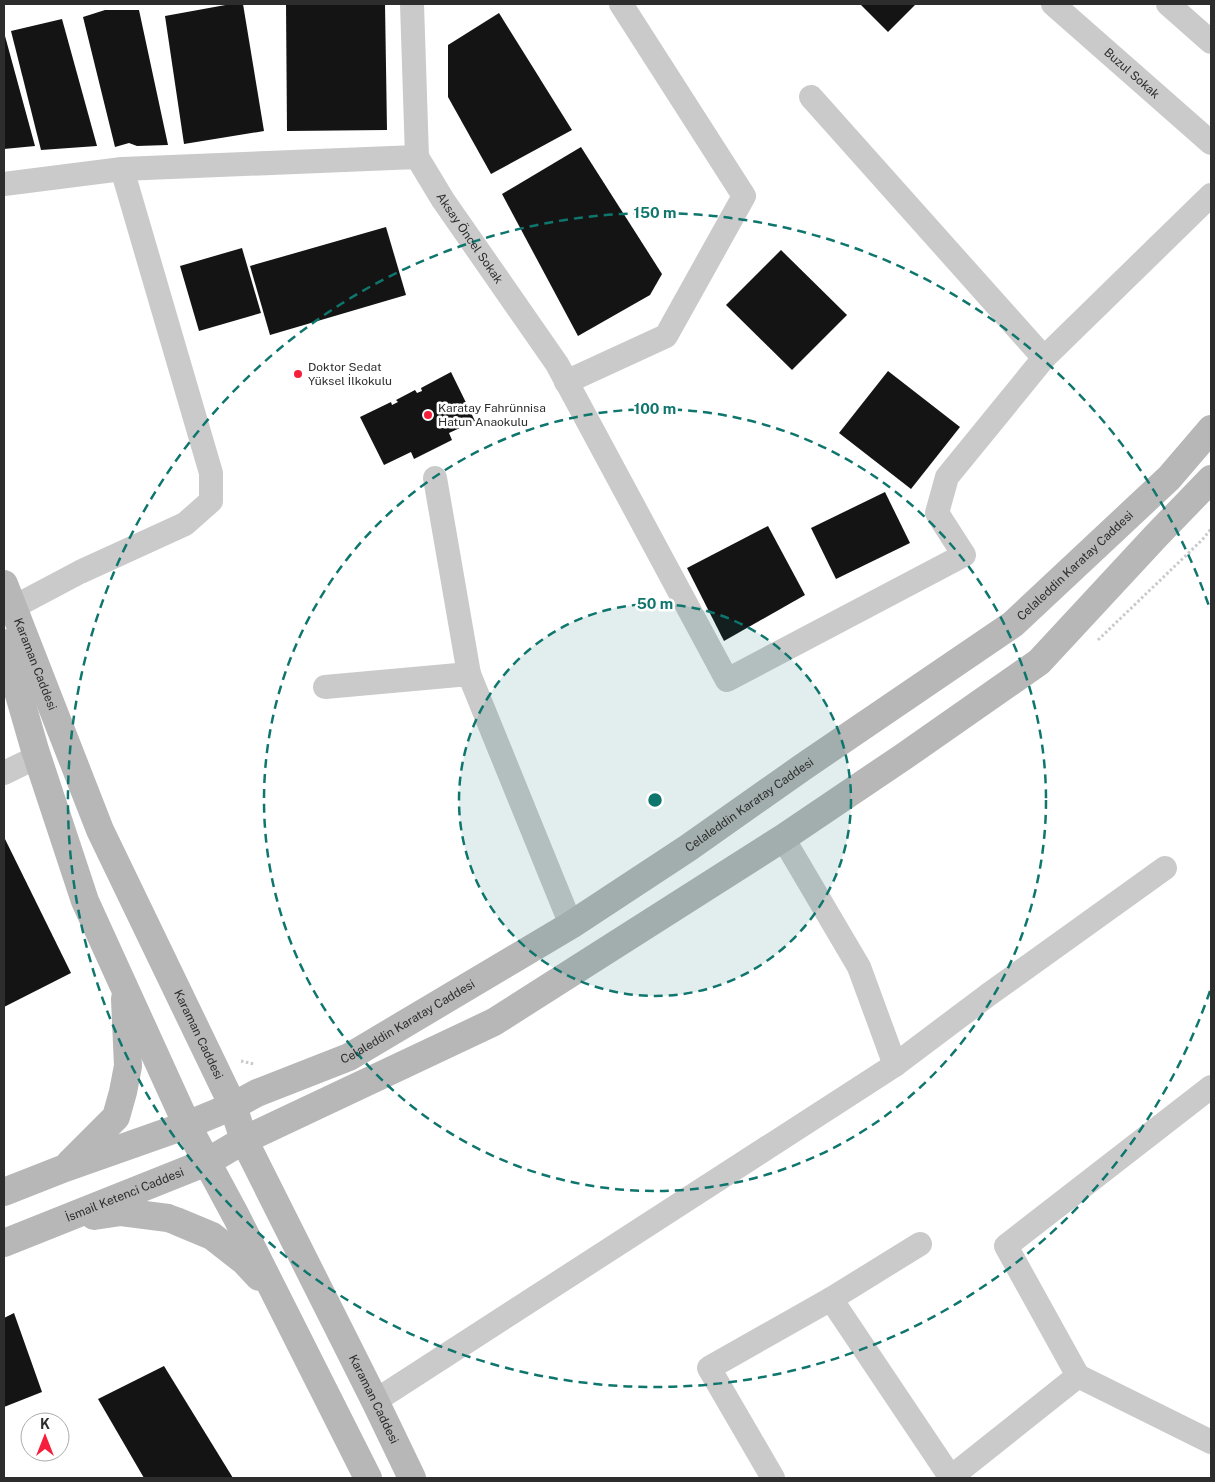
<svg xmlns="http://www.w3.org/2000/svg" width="1215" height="1482" viewBox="0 0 1215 1482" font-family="'Public Sans',sans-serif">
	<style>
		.building { fill: #141414 }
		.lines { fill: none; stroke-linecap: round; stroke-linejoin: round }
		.path { stroke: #cacaca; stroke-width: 3; stroke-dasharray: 2.5 2.5; stroke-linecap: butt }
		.minor { stroke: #cacaca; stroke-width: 24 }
		.secondary { stroke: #b7b7b7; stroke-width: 28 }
		.ring { fill: none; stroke: #0f766e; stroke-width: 2.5; stroke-dasharray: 9 6 }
		.poi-dot { fill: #f51e3b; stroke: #fff; stroke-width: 2 }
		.labels { text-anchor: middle; stroke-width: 5; stroke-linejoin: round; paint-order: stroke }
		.street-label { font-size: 12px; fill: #2d2d2d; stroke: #fff }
		.poi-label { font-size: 12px; fill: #2d2d2d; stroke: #fff; text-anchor: start }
		.centre { fill: #0f766e; stroke: #fff; stroke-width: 2.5 }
		.ring-label { font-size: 15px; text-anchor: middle; font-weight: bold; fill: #0f766e; stroke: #fff; stroke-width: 5; stroke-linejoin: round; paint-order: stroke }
	</style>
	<rect width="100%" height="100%" fill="#fff"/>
	<!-- building -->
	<g class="building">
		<path d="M231,4H243L264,131L184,144L165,16Z"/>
		<path d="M286,4H385L387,130L287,131Z"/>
		<path d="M860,4H916L888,32Z"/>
		<path d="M105,10H139L168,145L137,146L129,143L115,147L83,17Z"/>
		<path d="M499,13L572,130L491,174L448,97V45Z"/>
		<path d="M62,19L97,146L41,150L11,31Z"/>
		<path d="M5,36L35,146L4,149V37Z"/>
		<path d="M581,147L662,274L650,295L578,336L502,194Z"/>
		<path d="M386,227L406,295L270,335L250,266Z"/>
		<path d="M242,248L261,313L199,331L180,266Z"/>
		<path d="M781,250L847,315L792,370L726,305Z"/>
		<path d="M888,371L960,427L911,489L839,433Z"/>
		<path d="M451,372L475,421L449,433L452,440L414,459L411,452L384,465L360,417L391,402L392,405L398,402L396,400L415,390L417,393L422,391L421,388Z"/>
		<path d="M885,492L910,543L836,579L811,528Z"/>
		<path d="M768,526L805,595L724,641L687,568Z"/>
		<path d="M4,837L71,973L4,1007Z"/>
		<path d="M14,1313L42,1392L4,1407V1318Z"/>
		<path d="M164,1366L233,1478H144L98,1399Z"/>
	</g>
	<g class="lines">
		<!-- path -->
		<g class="path">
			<path d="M1098,640L1202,540L1211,529"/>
			<path d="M241,1061L254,1064"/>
		</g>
		<!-- minor -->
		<g class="minor">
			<path d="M412,4L417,157"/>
			<path id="s1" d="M1053,4L1211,143"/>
			<path d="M1168,4L1211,42"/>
			<path d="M811,97L1044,358"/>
			<path id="s2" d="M4,184L122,169L417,157L443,200L557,364L727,680L964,555L937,513L947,477L1044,358L1211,195"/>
			<path d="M566,382L666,336L744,196L621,4"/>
			<path d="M435,478L469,674"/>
			<path d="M4,610L12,608L80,572L185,524L211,501V473L122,169"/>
			<path d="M325,687L469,674L571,925"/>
			<path d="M4,773L37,757"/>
			<path d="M783,838L859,967L895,1065"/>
			<path d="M831,1299L951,1478"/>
			<path d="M1078,1376L1006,1246L1211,1087"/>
			<path d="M375,1401L895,1065L988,995L1165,868"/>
			<path d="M773,1478L709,1368L831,1299L920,1244"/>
			<path d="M950,1478L1078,1376L1211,1442"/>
		</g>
		<!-- secondary -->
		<g class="secondary">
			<path id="s3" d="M4,584L100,830L233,1106L244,1140L375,1401L412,1478"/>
			<path d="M4,643L35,750L85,901L187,1125L236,1216L368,1478"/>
			<path d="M70,1163L116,1117L123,1092L128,1066L125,999"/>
			<path id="s4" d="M4,1192L65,1168L187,1125L233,1106L257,1093L349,1057L571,925L688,848L803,767L1013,624L1169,478L1211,429"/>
			<path d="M94,1216L121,1212L168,1218L176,1221L212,1236L244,1261L259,1277"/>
			<path id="s5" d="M4,1243L207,1162L244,1140L494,1022L783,838L903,757L1039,662L1155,537L1211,479"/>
		</g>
	</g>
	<!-- distance rings -->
	<circle cx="655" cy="800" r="196" fill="#0f766e" fill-opacity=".12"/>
	<g class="ring">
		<circle cx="655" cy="800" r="196"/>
		<circle cx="655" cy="800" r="391"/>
		<path d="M1210 991A587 587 0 1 1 1210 609"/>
	</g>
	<!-- markers -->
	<g class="poi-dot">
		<circle cx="298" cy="374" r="5"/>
		<circle cx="428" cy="415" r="5"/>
	</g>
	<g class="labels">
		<!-- street labels -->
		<g class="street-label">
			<text dy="4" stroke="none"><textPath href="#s1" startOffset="105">Buzul Sokak</textPath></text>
			<text dy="4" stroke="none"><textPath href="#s2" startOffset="511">Aksay Öncel Sokak</textPath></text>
			<text dy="4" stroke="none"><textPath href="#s4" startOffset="1249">Celaleddin Karatay Caddesi</textPath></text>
			<text dy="4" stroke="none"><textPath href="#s3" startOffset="86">Karaman Caddesi</textPath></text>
			<text dy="4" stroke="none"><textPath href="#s4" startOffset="844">Celaleddin Karatay Caddesi</textPath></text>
			<text dy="4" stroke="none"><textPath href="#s4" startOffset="439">Celaleddin Karatay Caddesi</textPath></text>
			<text dy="4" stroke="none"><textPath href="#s3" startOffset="491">Karaman Caddesi</textPath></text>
			<text dy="4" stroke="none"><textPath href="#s5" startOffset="130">İsmail Ketenci Caddesi</textPath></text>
			<text dy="4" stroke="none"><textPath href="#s3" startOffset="896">Karaman Caddesi</textPath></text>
		</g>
		<!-- poi labels -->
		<g class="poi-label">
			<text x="308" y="371">Doktor Sedat<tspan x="308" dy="14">Yüksel İlkokulu</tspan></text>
			<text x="438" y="412">Karatay Fahrünnisa<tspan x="438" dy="14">Hatun Anaokulu</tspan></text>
		</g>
	</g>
	<circle cx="655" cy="800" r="8" class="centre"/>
	<g class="ring-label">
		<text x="655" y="218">150 m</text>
		<text x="655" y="414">100 m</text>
		<text x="655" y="609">50 m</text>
	</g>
	<!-- border -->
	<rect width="1215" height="1482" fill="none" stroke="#2d2d2d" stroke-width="10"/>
	<!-- north arrow -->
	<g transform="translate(45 1437)"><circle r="24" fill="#ffffff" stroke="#ababab"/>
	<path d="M0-4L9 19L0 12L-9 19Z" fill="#f51e3b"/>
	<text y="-8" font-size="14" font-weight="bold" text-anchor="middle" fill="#2d2d2d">K</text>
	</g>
</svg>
